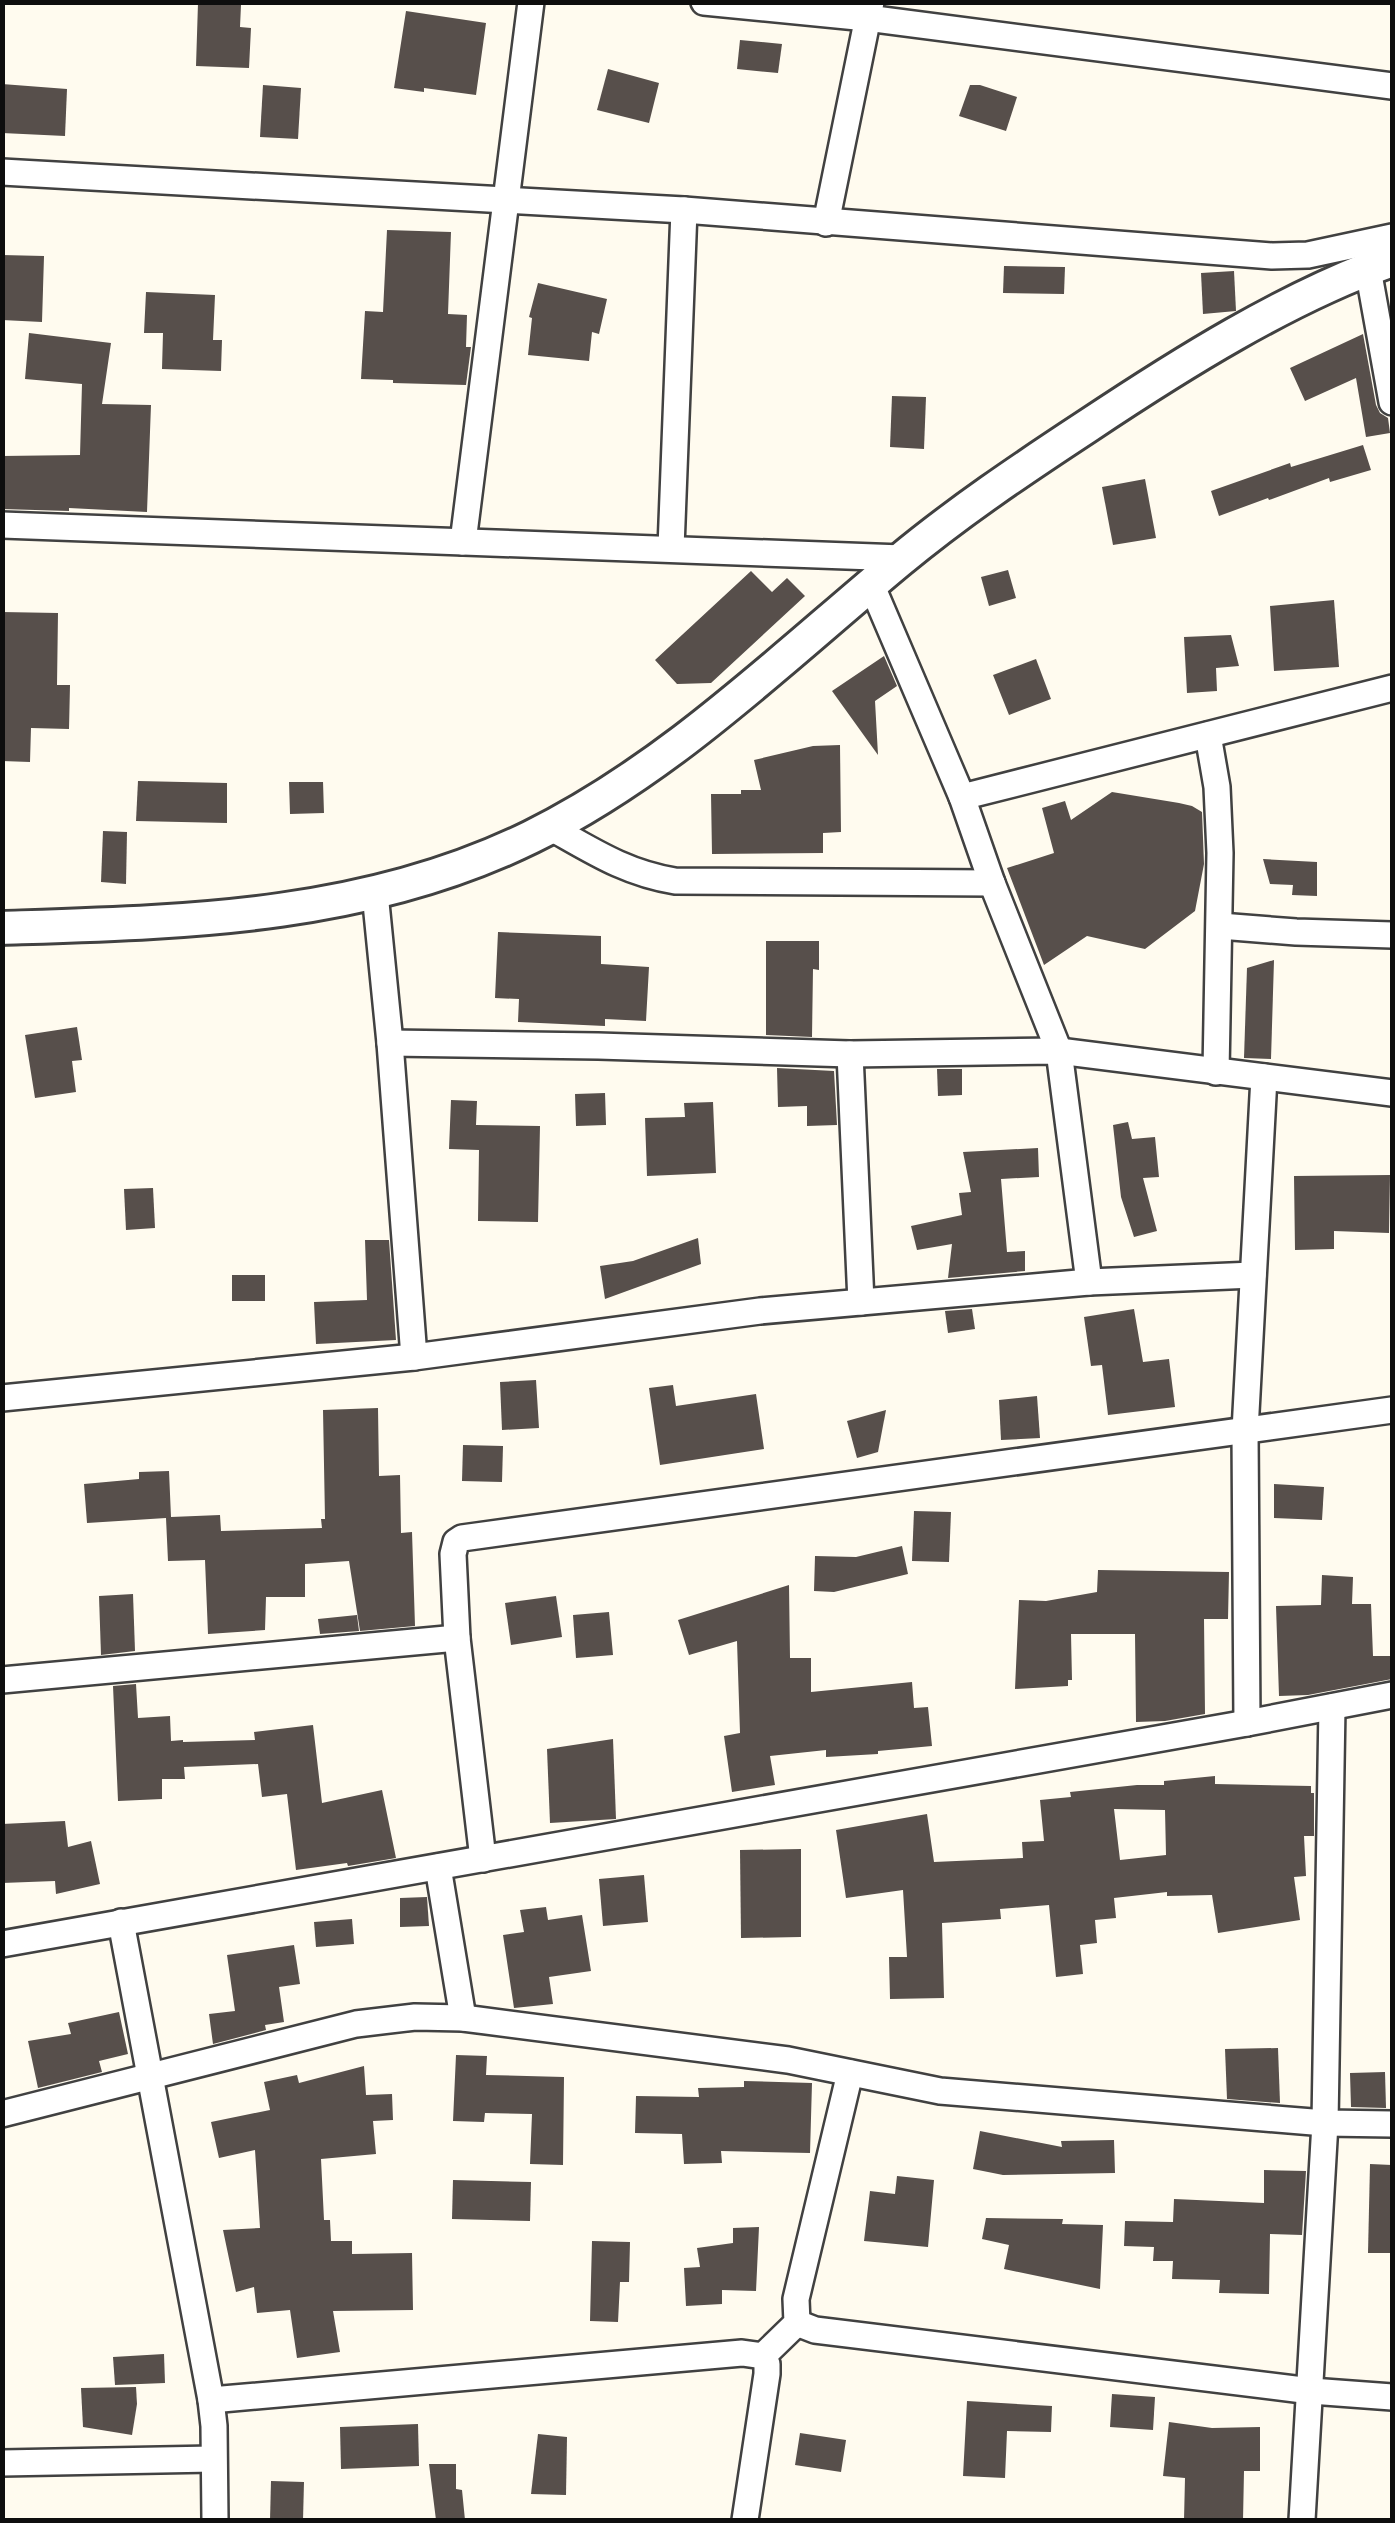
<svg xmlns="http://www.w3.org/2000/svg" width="1395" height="2523" viewBox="0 0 1395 2523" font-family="'PT Serif',serif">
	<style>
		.building { fill: #574f4b; fill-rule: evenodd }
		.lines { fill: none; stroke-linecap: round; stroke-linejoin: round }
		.minor-casing { stroke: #414141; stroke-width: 30 }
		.tertiary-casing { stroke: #414141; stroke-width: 38 }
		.minor { stroke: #fff; stroke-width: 25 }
		.tertiary { stroke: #fff; stroke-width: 32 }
	</style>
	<rect width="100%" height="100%" fill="#fffbef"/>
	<!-- building -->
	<g class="building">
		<path d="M198,3L241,5L240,27L251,28L249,68L196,66Z"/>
		<path d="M406,11L486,23L476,95L424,88V92L394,88Z"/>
		<path d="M740,40L782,44L778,73L737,69Z"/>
		<path d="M608,69L659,83L649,123L597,110Z"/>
		<path d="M2,84L67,89L65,136L2,133Z"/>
		<path d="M263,85L301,88L298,139L260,137Z"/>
		<path d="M970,85H980L1017,97L1006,131L959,116Z"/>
		<path d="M387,230L451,232L448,314L467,315L466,347H471L466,385L393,383V380L361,379L365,311L383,312Z"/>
		<path d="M2,255L44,256L42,322L2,320Z"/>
		<path d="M1004,266L1065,267L1064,294L1003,293Z"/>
		<path d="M1234,271L1236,311L1203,314L1201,273Z"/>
		<path d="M538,283L607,299L599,334L592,332L589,361L528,355L532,318L529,317Z"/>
		<path d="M146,292L215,295L213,340H222L221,371L162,369L163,333H144Z"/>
		<path d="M29,333L111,343L102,404L151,405L147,512L69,508V511L2,509V456L80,455L82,384L25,379Z"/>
		<path d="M1363,334L1376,405L1380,413L1388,418L1390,433L1366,437L1356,378L1305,401L1290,368Z"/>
		<path d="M892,396L926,397L924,449L890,447Z"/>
		<path d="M1363,445L1371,470L1330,482L1329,478L1269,500L1268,498L1219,516L1211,491L1290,463L1291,467Z"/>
		<path d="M1145,479L1156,538L1113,545L1102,487Z"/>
		<path d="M1008,570L1016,598L989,606L981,577Z"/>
		<path d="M751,571L772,592L787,578L805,596L711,683L677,684L655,660Z"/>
		<path d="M1334,600L1339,667L1274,671L1270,606Z"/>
		<path d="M2,612L58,613L57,685H70L69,729L31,728L30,762L2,761Z"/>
		<path d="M1231,635L1239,666L1216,668L1217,691L1187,693L1184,637Z"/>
		<path d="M884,656L897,686L875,701L878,755L832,691Z"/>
		<path d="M1036,659L1051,699L1009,715L993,675Z"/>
		<path d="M840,745L841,832L823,833V853L712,854L711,794H741V790H761L754,760L813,746Z"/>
		<path d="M138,781L227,783V823L136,821Z"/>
		<path d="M289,782H323L324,813L290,814Z"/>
		<path d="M1112,792L1179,803L1192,806L1202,812L1204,864L1195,911L1145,949L1087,936L1044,965L1007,868L1054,853L1042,808L1065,801L1071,820Z"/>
		<path d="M103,831L127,832L126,884L101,882Z"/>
		<path d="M1263,859L1317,862V896L1292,895L1293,885L1270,884Z"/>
		<path d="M498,932L601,936V964L649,967L646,1021L605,1019V1026L518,1022L519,999L495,998Z"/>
		<path d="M766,941H819V970L813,969L812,1037L766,1035Z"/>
		<path d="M1274,960L1271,1059L1244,1058L1247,968Z"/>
		<path d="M77,1027L82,1060L72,1061L76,1092L35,1098L25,1035Z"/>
		<path d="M777,1068L834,1071L837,1125L807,1126V1106L778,1107Z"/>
		<path d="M937,1069H962V1095L938,1096Z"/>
		<path d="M605,1093L606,1125L576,1126L575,1094Z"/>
		<path d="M451,1100L477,1101L476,1125L540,1126L538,1222L478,1221L479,1150L449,1149Z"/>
		<path d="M713,1102L716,1173L647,1176L645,1118L685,1117L684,1103Z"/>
		<path d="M1128,1122L1132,1139L1155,1137L1159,1177L1143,1178L1157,1231L1134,1237L1121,1197L1113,1125Z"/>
		<path d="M1038,1148L1039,1177L1001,1179L1007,1252L1025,1251V1271L948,1278L952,1244L917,1250L911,1226L962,1215L959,1193L971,1192L963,1152Z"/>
		<path d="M1390,1175L1389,1233L1334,1231V1249L1295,1250L1294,1176Z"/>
		<path d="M153,1188L155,1228L126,1230L124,1189Z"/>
		<path d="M698,1238L701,1264L605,1299L600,1266L633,1261Z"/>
		<path d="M365,1240H389L396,1340L316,1344L314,1302L367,1300Z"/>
		<rect x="232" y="1275" width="33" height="26"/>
		<path d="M972,1309L975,1329L948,1333L945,1311Z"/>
		<path d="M1134,1309L1143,1362L1169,1359L1175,1407L1108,1415L1102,1365L1091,1366L1084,1317Z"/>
		<path d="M536,1380L539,1428L502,1430L500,1382Z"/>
		<path d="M673,1385L676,1406L756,1394L764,1449L660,1465L649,1388Z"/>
		<path d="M1037,1396L1040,1438L1001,1440L999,1400Z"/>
		<path d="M378,1408L379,1476L400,1475L401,1533L412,1532L415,1626L360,1631L349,1561L305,1564V1597H266L265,1630L208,1634L205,1560L168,1561L166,1518L87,1523L84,1484L139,1479V1472L169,1471L171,1517L220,1515L221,1531L322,1528L321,1519H325L323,1410Z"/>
		<path d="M886,1410L878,1452L857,1458L847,1421Z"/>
		<path d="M463,1445L503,1446L502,1482L462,1481Z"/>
		<path d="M1274,1484L1324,1487L1322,1520L1274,1518Z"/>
		<path d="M914,1511L951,1512L949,1562L912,1561Z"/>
		<path d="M902,1546L908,1574L834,1592L814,1591L815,1556L856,1557Z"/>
		<path d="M1098,1570L1229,1572L1228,1619H1204L1205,1714L1165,1721L1136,1722L1135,1634H1071L1072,1680H1068V1686L1015,1689L1019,1600L1046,1601L1097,1592Z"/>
		<path d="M1322,1575L1353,1577L1352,1604H1371L1373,1656H1392V1679L1308,1695L1279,1696L1276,1606L1321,1605Z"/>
		<path d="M789,1585L790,1658H811V1692L912,1682L914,1708L928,1707L932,1746L878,1751V1754L826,1757V1750L770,1756L775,1785L732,1792L724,1736L740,1733L737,1641L689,1655L678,1620Z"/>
		<path d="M133,1594L135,1651L101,1655L99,1596Z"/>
		<path d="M556,1596L562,1637L511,1645L505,1603Z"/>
		<path d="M609,1612L613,1655L576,1658L573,1615Z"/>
		<path d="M357,1615L359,1631L320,1634L318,1619Z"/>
		<path d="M136,1684L138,1718L170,1716L171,1741L183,1740V1742L255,1740L254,1732L313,1725L322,1803L382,1790L396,1858L348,1866L347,1863L296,1870L287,1794L262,1797L258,1764L184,1767L185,1779H162V1799L118,1801L113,1686Z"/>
		<path d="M613,1739L616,1819L550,1823L547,1749Z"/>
		<path d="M1215,1776V1784L1311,1786V1793H1314V1836H1304L1306,1876L1294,1877L1300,1920L1218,1933L1212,1895L1167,1896V1892L1114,1898L1116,1918L1095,1920L1097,1943L1080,1945L1083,1974L1056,1977L1049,1905L1000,1909L1001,1919L942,1923L944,1998L890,1999L889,1957H907L903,1890L846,1898L836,1830L927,1814L934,1862L1023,1858L1022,1842L1044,1841L1040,1800L1071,1797L1070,1792L1137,1785H1164V1781ZM1114,1809L1165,1810L1166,1855L1120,1860Z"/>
		<path d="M65,1821L68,1847L91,1841L100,1884L56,1894L55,1881L2,1883V1824Z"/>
		<path d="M801,1849V1937L741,1938L740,1850Z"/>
		<path d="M644,1875L648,1922L603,1926L599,1879Z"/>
		<path d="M427,1897L429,1926L400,1927V1898Z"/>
		<path d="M546,1907L548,1920L582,1915L591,1971L549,1977L553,2004L514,2008L503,1935L524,1932L520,1910Z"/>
		<path d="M352,1919L354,1944L316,1947L314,1922Z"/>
		<path d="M294,1945L300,1984L279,1987L284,2022L265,2025L266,2030L213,2044L209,2014L235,2011L227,1955Z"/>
		<path d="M119,2012L128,2054L99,2061L102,2072L38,2088L28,2041L71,2034L68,2023Z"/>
		<path d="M1278,2048L1280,2103L1227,2099L1225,2049Z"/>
		<path d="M456,2055L487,2056L486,2075L564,2077L563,2165L530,2164L532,2114L485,2113L484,2122L453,2121Z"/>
		<path d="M364,2066L366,2095L392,2094L393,2120L373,2121L376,2154L321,2159L324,2220H330L331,2241H352V2254L412,2253L413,2310L333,2311L340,2352L297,2358L290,2310L257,2313L254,2287L236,2292L223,2230L260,2228L255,2150L219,2158L211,2122L270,2110L264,2082L297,2075L299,2083Z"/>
		<path d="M1385,2072L1386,2108L1351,2107L1350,2073Z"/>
		<path d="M744,2081L812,2083L810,2153L721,2151L722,2163L684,2164L682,2134L635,2133L636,2096L699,2097L698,2088L744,2087Z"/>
		<path d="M980,2131L1062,2147L1061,2141L1114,2140L1115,2173L1003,2175L973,2169Z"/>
		<path d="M1370,2164L1392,2165V2253H1368Z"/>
		<path d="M1264,2170L1306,2171L1302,2235L1270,2234L1269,2294L1219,2293L1220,2280L1172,2279L1173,2261H1153L1154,2247L1124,2246L1125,2221L1173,2222L1174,2199L1264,2203Z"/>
		<path d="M897,2176L934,2180L928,2247L864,2241L870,2191L895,2194Z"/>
		<path d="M453,2180L531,2182L530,2221L452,2219Z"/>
		<path d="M986,2218L1063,2219L1062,2224L1103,2225L1100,2289L1004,2269L1009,2245L982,2239Z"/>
		<path d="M759,2227L756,2291L722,2290V2304L686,2306L684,2268L700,2267L697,2248L733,2243V2228Z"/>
		<path d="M592,2241L630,2242L629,2282H620L618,2322L590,2321Z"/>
		<path d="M164,2354L165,2383L115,2385L113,2357Z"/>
		<path d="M136,2387L137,2404L132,2435L83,2427L81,2388Z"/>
		<path d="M1112,2394L1155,2397L1153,2430L1110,2427Z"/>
		<path d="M967,2401L1052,2406L1051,2432L1007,2431L1005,2478L963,2476Z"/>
		<path d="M1169,2422L1212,2428L1260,2427V2471H1244L1243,2520H1184L1185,2478L1163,2476Z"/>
		<path d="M418,2424L419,2466L341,2469L340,2427Z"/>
		<path d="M800,2433L846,2440L841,2472L795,2465Z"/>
		<path d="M538,2434L567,2437L566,2495L531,2494Z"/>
		<path d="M429,2464H456V2489L462,2490L465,2520H436Z"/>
		<path d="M271,2481L304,2482L303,2520H270Z"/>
	</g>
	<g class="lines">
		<defs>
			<g id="minor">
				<path d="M704,2L867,18L1392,86"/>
				<path d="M2,172L684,210L1272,256L1308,255L1392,237"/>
				<path d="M826,223L871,2"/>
				<path d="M1368,269L1392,402"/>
				<path d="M2,525L902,558"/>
				<path d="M463,542L531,2"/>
				<path d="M671,548L684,210"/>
				<path d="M871,584L962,797L992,883L1059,1051L1089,1282"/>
				<path d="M1208,735L1217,787L1220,853L1216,1072"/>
				<path d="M962,797L1392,688"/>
				<path d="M548,826C591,850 625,873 675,881L992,883"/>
				<path d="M375,893L390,1043L414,1357"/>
				<path d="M1220,926L1296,932L1392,935"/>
				<path d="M390,1043L598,1046L850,1054L1059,1051L1392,1093"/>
				<path d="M850,1054L861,1302"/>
				<path d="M2,1398L414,1357L760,1311L1089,1282L1253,1275"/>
				<path d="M2,1680L457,1638"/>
				<path d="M1247,1723L1245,1431L1264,1077"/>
				<path d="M483,1859L457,1638L453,1554L456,1542L462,1538L1392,1410"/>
				<path d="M438,1867L463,2018"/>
				<path d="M121,1922L211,2400L214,2426L215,2520"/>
				<path d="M2,1944L1247,1723L1392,1695"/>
				<path d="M2,2114L356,2024L415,2017L463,2018L788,2060L940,2091L1325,2123L1392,2124"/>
				<path d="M797,2323L815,2330L1311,2391L1392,2397"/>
				<path d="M763,2356L797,2323L796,2299L850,2073"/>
				<path d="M211,2400L742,2353L763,2356"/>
				<path d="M2,2463L213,2459"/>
				<path d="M745,2520L767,2374V2364L763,2356"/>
				<path d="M1302,2520L1325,2123L1332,1707"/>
			</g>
			<path id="tertiary" d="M2,928C184,922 364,919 531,837C669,769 781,659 899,561C958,512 1022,469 1086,427C1179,365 1287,297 1392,260"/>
		</defs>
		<!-- minor casing -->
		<use href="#minor" class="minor-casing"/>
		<!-- tertiary casing -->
		<use href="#tertiary" class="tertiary-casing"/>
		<!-- minor -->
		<use href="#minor" class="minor"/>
		<!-- tertiary -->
		<use href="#tertiary" class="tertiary"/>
	</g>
	<!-- border -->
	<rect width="1395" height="2523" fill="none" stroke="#0e0e0e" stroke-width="10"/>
</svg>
